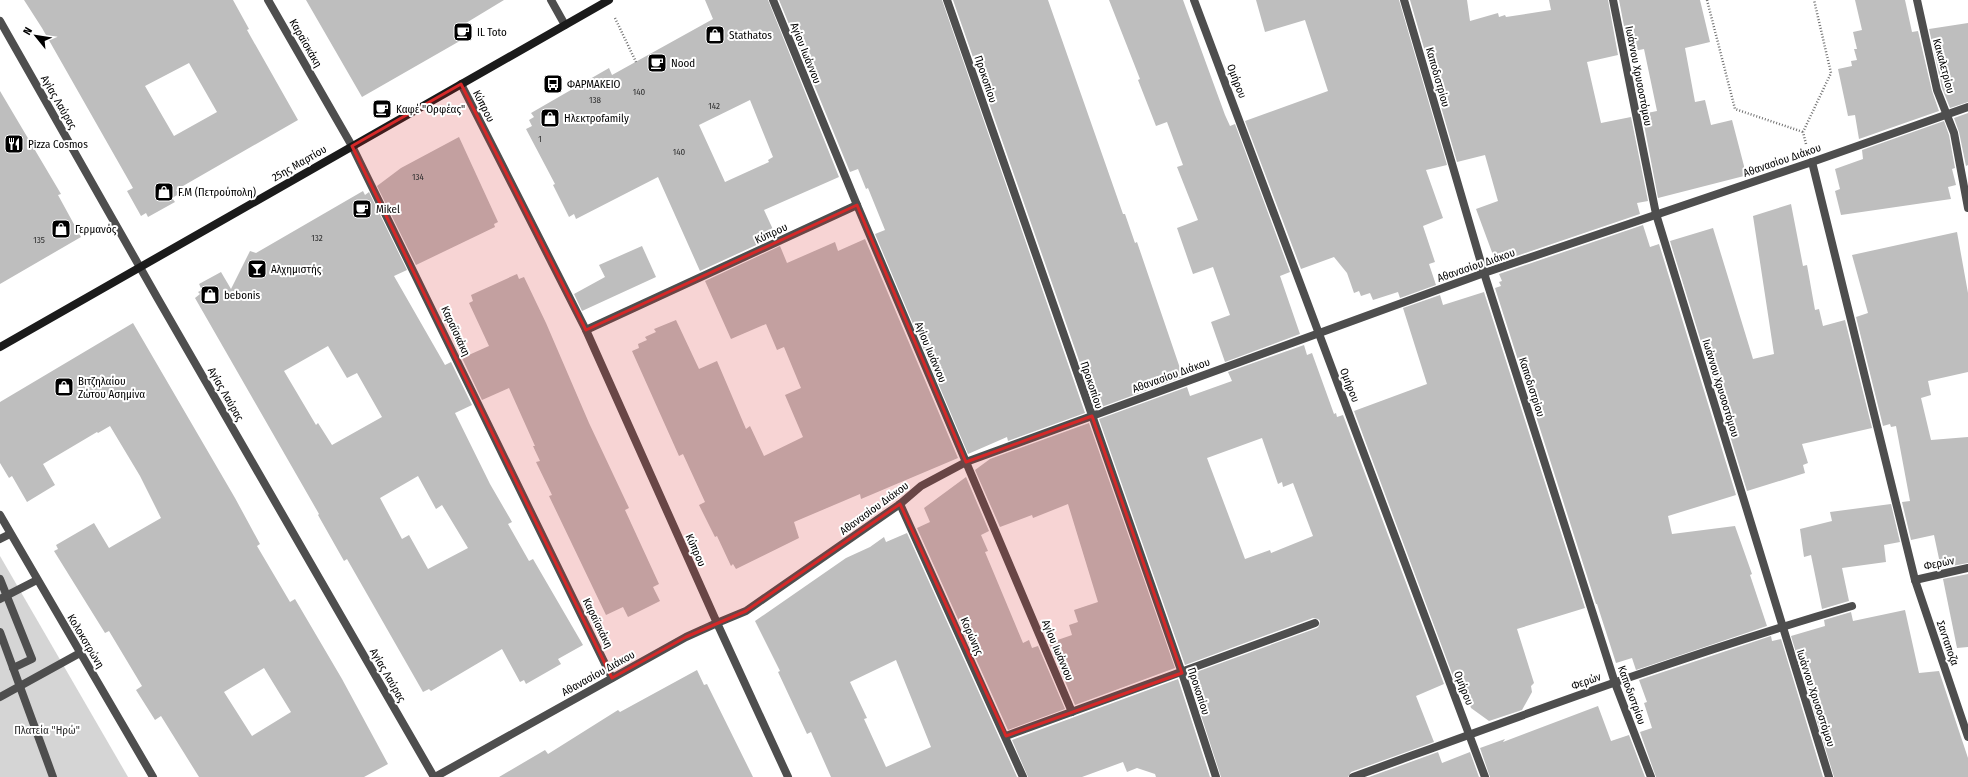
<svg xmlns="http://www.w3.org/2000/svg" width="1968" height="777" viewBox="0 0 1968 777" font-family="'Fira Sans Condensed',sans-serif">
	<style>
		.green { fill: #d5d5d5 }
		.building { fill: #bebebe; fill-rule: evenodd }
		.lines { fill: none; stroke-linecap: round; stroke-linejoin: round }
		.path { stroke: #707070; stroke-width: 2.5; stroke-dasharray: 1 2; stroke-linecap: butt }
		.pedestrian { stroke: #4e4e4e; stroke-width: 8 }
		.minor { stroke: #4e4e4e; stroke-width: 8 }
		.secondary { stroke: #1b1b1b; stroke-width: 8 }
		.marked { fill: #d62828; fill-opacity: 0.2; stroke: #d62828; stroke-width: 3; stroke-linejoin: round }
		.labels { text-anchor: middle; stroke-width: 4; stroke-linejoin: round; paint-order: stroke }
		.number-label { font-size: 9px; fill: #303030 }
		.poi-label { font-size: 11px; fill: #000; stroke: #fff; text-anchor: start }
		.street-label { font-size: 11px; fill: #000; stroke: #fff }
		.park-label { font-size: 11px; fill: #2c2c2c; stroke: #fff }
	</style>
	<rect width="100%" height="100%" fill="#fff"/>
	<!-- green -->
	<path class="green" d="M0,556L128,777H0Z"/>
	<!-- building -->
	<g class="building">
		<path d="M24,0H233L249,29L247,30L298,120L176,190L179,194L172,198L175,202L148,217L146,213L141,216L127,191L133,188L42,28ZM189,63L217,112L174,136L145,86Z"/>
		<path d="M306,0H504L466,23L472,34L362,97Z"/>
		<path d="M705,0H768L839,177L764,210L776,236L700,271L658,177L576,219L574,214L569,217L553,185L555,184L526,129L532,126L529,120L534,117L531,113L609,68L612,75L713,19ZM750,100L773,157L768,160L769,162L725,182L699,125Z"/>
		<path d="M779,0H942L1085,413L1008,441L1007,437L968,454L875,234L885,230L868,188L866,189L858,169L850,172Z"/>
		<path d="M953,0H1048L1123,214H1125L1135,243L1137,242L1183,377L1096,409Z"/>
		<path d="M1109,0H1183L1225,115L1230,126L1235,124L1290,272L1280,276L1300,334L1225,362L1211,322L1230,315L1213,267L1193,274L1177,228L1198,220L1177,167L1183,165L1167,122L1156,126L1138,80L1140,79Z"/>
		<path d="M1256,0H1399L1447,165L1426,170L1443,218L1423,226L1435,262L1429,264L1436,285L1400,298L1398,292L1373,300L1370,293L1361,296L1359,291L1354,293L1347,273L1334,257L1301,269L1245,121L1328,91L1305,20L1265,32Z"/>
		<path d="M1410,0H1467L1470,21L1498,13L1499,17L1505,15L1506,17L1551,10L1549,0H1608L1618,55L1587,62L1601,123L1631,117L1648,201L1637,203L1640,214L1496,263L1476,209L1498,201L1485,155L1457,162Z"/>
		<path d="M1619,0H1700L1710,42L1685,48L1695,102L1705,100L1711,125L1732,120L1744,166V176L1658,198L1642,114L1657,111L1644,49L1629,52Z"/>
		<path d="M1855,0H1905L1912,32L1918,31L1932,91L1939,111L1859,139L1855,115L1848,116L1838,69L1852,66L1851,61L1857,60L1854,49H1857L1853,32L1862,30Z"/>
		<path d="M1968,23V102L1950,108L1942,88L1929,29Z"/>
		<path d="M0,91L61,194L58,195L81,237L0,284Z"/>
		<path d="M1968,113V165L1966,166L1959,132L1954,118Z"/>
		<path d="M1944,121L1949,135L1955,168L1952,169L1956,185L1948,187L1951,199L1841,215L1835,191L1840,189L1835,169L1863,159L1862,150Z"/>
		<path d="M459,137L498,222L494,224L495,227L416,265L377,186L401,168Z"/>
		<path d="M363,191L365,195L369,192L407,270L394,276L445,365L451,362L472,405L455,413L490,484L512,522L508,524L529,561L533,559L583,645L558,659L561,664L526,684L524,680L520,682L502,649L431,691L429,689L423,692L347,559L344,561L318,515L319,514L195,298L200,294L198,292L202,290L199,284L221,272L231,289L250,251L256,253ZM328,346L347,378L357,373L382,417L332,445L318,423L316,425L284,371ZM418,476L436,509L442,505L468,548L428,569L409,535L402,539L380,498Z"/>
		<path d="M1791,204L1803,266L1807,265L1815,310L1819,309L1823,326L1845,320L1872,428L1802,444L1808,463L1803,465L1805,473L1747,491L1670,241L1713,228L1753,359L1774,354L1753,216Z"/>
		<path d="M1643,225L1650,247L1659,244L1736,495L1668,516L1672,534L1735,526L1752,574L1750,575L1767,626L1636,670L1632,658L1616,663L1597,604H1596L1495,288L1501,286L1499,282L1502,281L1499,274Z"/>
		<path d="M1957,232L1968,293V372L1928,381L1931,395L1921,398L1931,440L1968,437V563L1941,568L1934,535L1911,540L1902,502L1910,501L1896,426L1891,427L1890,424L1883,426L1856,317L1868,313L1852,255Z"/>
		<path d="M865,239L958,458L861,499L860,494L794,522L799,538L736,569L733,564L731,566L717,536L715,537L699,505L705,502L683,454L679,456L632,351L639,348L638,344L647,340L645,337L656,332L654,329L676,320L699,369L717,361L746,429L750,426L764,456L803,437L785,395L801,388L784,347L777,350L766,324L731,339L705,281L780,246L787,263L835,242L838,251Z"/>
		<path d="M642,246L656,277L582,311L574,294L605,277L599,265Z"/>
		<path d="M517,274L519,279L524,277L546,323L589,423L629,508L625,510L659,584L653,587L660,601L628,617L623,607L606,615L549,496L552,495L536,462L540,461L533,446H535L509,388L482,400L462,358L489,346L469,303L473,301L471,295Z"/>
		<path d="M1484,292L1585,608L1517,629L1534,683L1531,686L1532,692L1522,710L1489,721L1471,708L1461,676L1454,679L1354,411L1427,384L1403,308L1440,295L1443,305Z"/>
		<path d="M133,323L235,498L260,544L257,546L290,602L295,599L342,679L388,764L364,777H199L161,716L155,720L136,690L142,686L109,631L105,633L54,551L58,549L56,545L94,523L109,548L161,518L140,476L110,426L98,433L97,432L43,464L55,485L27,502L12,476L9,478L0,463V402ZM264,668L291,712L252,736L224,692Z"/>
		<path d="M1304,345L1307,355L1312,353L1334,414L1336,413L1337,417L1343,415L1444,684L1416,696L1434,742L1351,772L1348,777H1221L1188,675L1317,628L1319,626L1320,621L1318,619L1313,618L1185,665L1099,419L1187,387L1190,396L1232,381L1228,372ZM1262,438L1278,484L1282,482L1283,487L1293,483L1313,536L1271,553L1270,550L1245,559L1207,458Z"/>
		<path d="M1089,423L1175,668L1075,705L1049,643L1072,635L1069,625L1078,622L1074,610L1098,602L1068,504L1033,518L1032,515L1000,527L975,470L990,459Z"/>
		<path d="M966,477L989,531L981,535L988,551L985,552L1023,643L1029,640L1032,648L1038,646L1065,709L1008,730L917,528L930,522L924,508Z"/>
		<path d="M1891,504L1900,542L1884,545L1886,562L1842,568L1849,601L1822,609L1811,555L1804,557L1800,529L1832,521L1830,512Z"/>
		<path d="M907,533L1017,777H831L811,732L807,734L778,672L780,671L755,621L846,558L870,547L884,537L886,542ZM896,660L931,747L886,767L864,719L867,718L850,682Z"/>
		<path d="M1968,574V647L1957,648L1943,579Z"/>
		<path d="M1905,610L1919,673L1939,671L1968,758V777H1834L1791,636L1825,626L1824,620L1851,612L1853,621Z"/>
		<path d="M1771,636L1772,641L1781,639L1823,777H1656L1640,732L1652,728L1644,703L1647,702L1639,680Z"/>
		<path d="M697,670L704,685L707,684L753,777H499L545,750L548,754L618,710L620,712Z"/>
		<path d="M1178,679L1210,777H1156L1155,774L1137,768L1127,772L1123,762L1082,777H1028L1012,740Z"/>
		<path d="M1598,706L1611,741L1629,735L1645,777H1490L1480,748L1505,739L1503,742Z"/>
		<path d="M1438,752L1442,763L1470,752L1479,777H1369Z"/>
	</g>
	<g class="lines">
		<!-- path -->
		<g class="path">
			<path d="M1707,0L1735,109L1803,132"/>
			<path d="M615,18L636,62"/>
			<path d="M1806,144L1803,132L1831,73L1814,0"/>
		</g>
		<!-- pedestrian -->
		<g class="pedestrian">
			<path d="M352,146L612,678"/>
			<path d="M0,539L10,534"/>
			<path d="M0,579L32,659L13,668"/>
			<path d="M0,599L37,580"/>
			<path d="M0,632L53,777"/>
			<path d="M0,697L80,653"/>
			<path d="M435,777L686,637L717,623"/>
		</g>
		<!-- minor -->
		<g class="minor">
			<path d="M268,0L352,146"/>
			<path d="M551,0L565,25"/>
			<path d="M773,0L857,205L1072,712"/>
			<path d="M947,0L1182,673L1216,777"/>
			<path d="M1194,0L1485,777"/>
			<path d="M1404,0L1484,273L1615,683L1651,777"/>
			<path d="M1613,0L1656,214L1829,777"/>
			<path d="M1917,0L1937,90L1954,133L1968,208"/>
			<path d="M0,21L158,299L434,777"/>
			<path d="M461,84L586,330L717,623L788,777"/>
			<path d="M1812,162L1915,580L1968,737"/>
			<path d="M586,330L857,205"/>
			<path d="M900,504L1023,777"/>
			<path d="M0,515L153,777"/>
			<path d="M1915,580L1968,568"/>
			<path d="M717,623L746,611L900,504L921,486L966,462L1484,273L1812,162L1968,107"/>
			<path d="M1006,736L1315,623"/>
			<path d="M1353,777C1518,717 1683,655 1852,606"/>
		</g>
		<!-- secondary -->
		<path class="secondary" d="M0,347L609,0"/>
	</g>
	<!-- marked area -->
	<path class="marked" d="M461,84L586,330L857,205L966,462L1092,416L1182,673L1006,736L900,504L746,611L686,637L612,678L352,146Z"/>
	<!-- icons -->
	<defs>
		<symbol id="cafe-square" viewBox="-11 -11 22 22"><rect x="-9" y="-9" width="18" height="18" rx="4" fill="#000" stroke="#fff"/><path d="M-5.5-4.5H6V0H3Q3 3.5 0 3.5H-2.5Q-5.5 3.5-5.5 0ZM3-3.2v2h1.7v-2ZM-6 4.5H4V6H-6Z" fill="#fff"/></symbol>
		<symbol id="shop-square" viewBox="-11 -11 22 22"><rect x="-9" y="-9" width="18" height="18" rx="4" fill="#000" stroke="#fff"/><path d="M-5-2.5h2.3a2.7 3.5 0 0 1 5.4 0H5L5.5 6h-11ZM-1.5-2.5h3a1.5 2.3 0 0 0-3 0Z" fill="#fff"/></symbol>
		<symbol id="bus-square" viewBox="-11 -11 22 22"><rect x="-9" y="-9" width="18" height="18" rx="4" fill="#000" stroke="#fff"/><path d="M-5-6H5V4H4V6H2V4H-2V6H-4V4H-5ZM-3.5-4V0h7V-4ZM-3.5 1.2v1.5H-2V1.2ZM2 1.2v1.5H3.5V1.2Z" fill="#fff"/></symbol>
		<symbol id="restaurant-square" viewBox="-11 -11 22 22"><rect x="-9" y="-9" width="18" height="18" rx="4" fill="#000" stroke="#fff"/><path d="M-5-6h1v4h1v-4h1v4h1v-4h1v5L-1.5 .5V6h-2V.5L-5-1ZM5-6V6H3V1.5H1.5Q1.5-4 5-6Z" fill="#fff"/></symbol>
		<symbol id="bar-square" viewBox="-11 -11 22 22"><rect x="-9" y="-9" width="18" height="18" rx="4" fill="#000" stroke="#fff"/><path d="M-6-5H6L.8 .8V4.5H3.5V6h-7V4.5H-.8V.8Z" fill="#fff"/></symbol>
	</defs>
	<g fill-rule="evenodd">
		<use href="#cafe-square" x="452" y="21" width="22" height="22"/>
		<use href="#shop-square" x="704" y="24" width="22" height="22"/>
		<use href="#cafe-square" x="646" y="52" width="22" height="22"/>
		<use href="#bus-square" x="542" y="73" width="22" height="22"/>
		<use href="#cafe-square" x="371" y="98" width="22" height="22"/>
		<use href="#shop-square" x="539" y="107" width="22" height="22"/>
		<use href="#restaurant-square" x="3" y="133" width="22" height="22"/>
		<use href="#shop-square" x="153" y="181" width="22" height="22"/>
		<use href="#cafe-square" x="351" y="198" width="22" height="22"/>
		<use href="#shop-square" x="50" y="218" width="22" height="22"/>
		<use href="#bar-square" x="246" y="258" width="22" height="22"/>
		<use href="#shop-square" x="199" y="284" width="22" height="22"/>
		<use href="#shop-square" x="53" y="376" width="22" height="22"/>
	</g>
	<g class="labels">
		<!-- number labels -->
		<g class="number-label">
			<text x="639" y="95">140</text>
			<text x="595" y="103">138</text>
			<text x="714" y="109">142</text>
			<text x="540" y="142">1</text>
			<text x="679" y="155">140</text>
			<text x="418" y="180">134</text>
			<text x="317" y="241">132</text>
			<text x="39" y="243">135</text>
		</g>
		<!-- poi labels -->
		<g class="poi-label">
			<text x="477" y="36">IL Toto</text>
			<text x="729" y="39">Stathatos</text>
			<text x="671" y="67">Nood</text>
			<text x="567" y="88">ΦΑΡΜΑΚΕΙΟ</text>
			<text x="396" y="113">Καφέ "Ορφέας"</text>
			<text x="564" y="122">Ηλεκτροfamily</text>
			<text x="28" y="148">Pizza Cosmos</text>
			<text x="178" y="196">F.M (Πετρούπολη)</text>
			<text x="376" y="213">Mikel</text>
			<text x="75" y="233">Γερμανός</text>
			<text x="271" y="273">Αλχημιστής</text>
			<text x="224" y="299">bebonis</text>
			<text x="78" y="385">Βιτζηλαίου<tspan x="78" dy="13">Ζώτου Ασημίνα</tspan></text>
		</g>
		<!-- street labels -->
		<g class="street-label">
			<text transform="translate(306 43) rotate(60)" y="4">Καραϊσκάκη</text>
			<text transform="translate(806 53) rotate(68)" y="4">Αγίου Ιωάννου</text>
			<text transform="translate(1944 66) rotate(75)" y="4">Κακαλετρίου</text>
			<text transform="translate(1639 76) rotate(79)" y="4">Ιωάννου Χρυσοστόμου</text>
			<text transform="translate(1438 77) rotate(74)" y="4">Καποδιστρίου</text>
			<text transform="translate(986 79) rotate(71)" y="4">Προκοπίου</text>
			<text transform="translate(1237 81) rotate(69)" y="4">Ομήρου</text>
			<text transform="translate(59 102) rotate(60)" y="4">Αγίας Λαύρας</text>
			<text transform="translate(484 106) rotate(63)" y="4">Κύπρου</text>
			<text transform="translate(1782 160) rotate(-19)" y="4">Αθανασίου Διάκου</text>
			<text transform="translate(299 163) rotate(-30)" y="4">25ης Μαρτίου</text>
			<text transform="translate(771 233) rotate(-25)" y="4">Κύπρου</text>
			<text transform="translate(1476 265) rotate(-19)" y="4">Αθανασίου Διάκου</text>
			<text transform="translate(456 331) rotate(65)" y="4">Καραϊσκάκη</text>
			<text transform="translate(931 352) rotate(67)" y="4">Αγίου Ιωάννου</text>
			<text transform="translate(1171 375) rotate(-20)" y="4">Αθανασίου Διάκου</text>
			<text transform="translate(1092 385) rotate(71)" y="4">Προκοπίου</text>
			<text transform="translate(1350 385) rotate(69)" y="4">Ομήρου</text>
			<text transform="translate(1532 387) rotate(72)" y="4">Καποδιστρίου</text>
			<text transform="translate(1721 388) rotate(73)" y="4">Ιωάννου Χρυσοστόμου</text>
			<text transform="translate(226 394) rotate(60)" y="4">Αγίας Λαύρας</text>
			<text transform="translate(874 508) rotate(-36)" y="4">Αθανασίου Διάκου</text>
			<text transform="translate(696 550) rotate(66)" y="4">Κύπρου</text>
			<text transform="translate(1939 563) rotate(-12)" y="4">Φερών</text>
			<text transform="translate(598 623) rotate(64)" y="4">Καραϊσκάκη</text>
			<text transform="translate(972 636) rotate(66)" y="4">Κορώνης</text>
			<text transform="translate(86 641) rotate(59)" y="4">Κολοκοτρώνη</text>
			<text transform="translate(1948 643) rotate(71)" y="4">Σανταποζα</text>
			<text transform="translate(1058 650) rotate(67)" y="4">Αγίου Ιωάννου</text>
			<text transform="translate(598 673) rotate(-29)" y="4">Αθανασίου Διάκου</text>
			<text transform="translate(388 675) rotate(60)" y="4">Αγίας Λαύρας</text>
			<text transform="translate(1586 681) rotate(-20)" y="4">Φερών</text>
			<text transform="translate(1464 688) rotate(69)" y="4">Ομήρου</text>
			<text transform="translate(1199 691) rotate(72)" y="4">Προκοπίου</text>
			<text transform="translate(1632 695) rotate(70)" y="4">Καποδιστρίου</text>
			<text transform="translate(1816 698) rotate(72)" y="4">Ιωάννου Χρυσοστόμου</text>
		</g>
		<!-- park labels -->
		<g class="park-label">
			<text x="47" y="734">Πλατεία "Ηρώ"</text>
		</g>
	</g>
	<!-- north arrow -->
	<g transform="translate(36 36) rotate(300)" stroke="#ffffff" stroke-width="3" paint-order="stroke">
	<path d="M0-3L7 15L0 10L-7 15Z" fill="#000000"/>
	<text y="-6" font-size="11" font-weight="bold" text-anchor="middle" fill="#000000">N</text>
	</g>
</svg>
